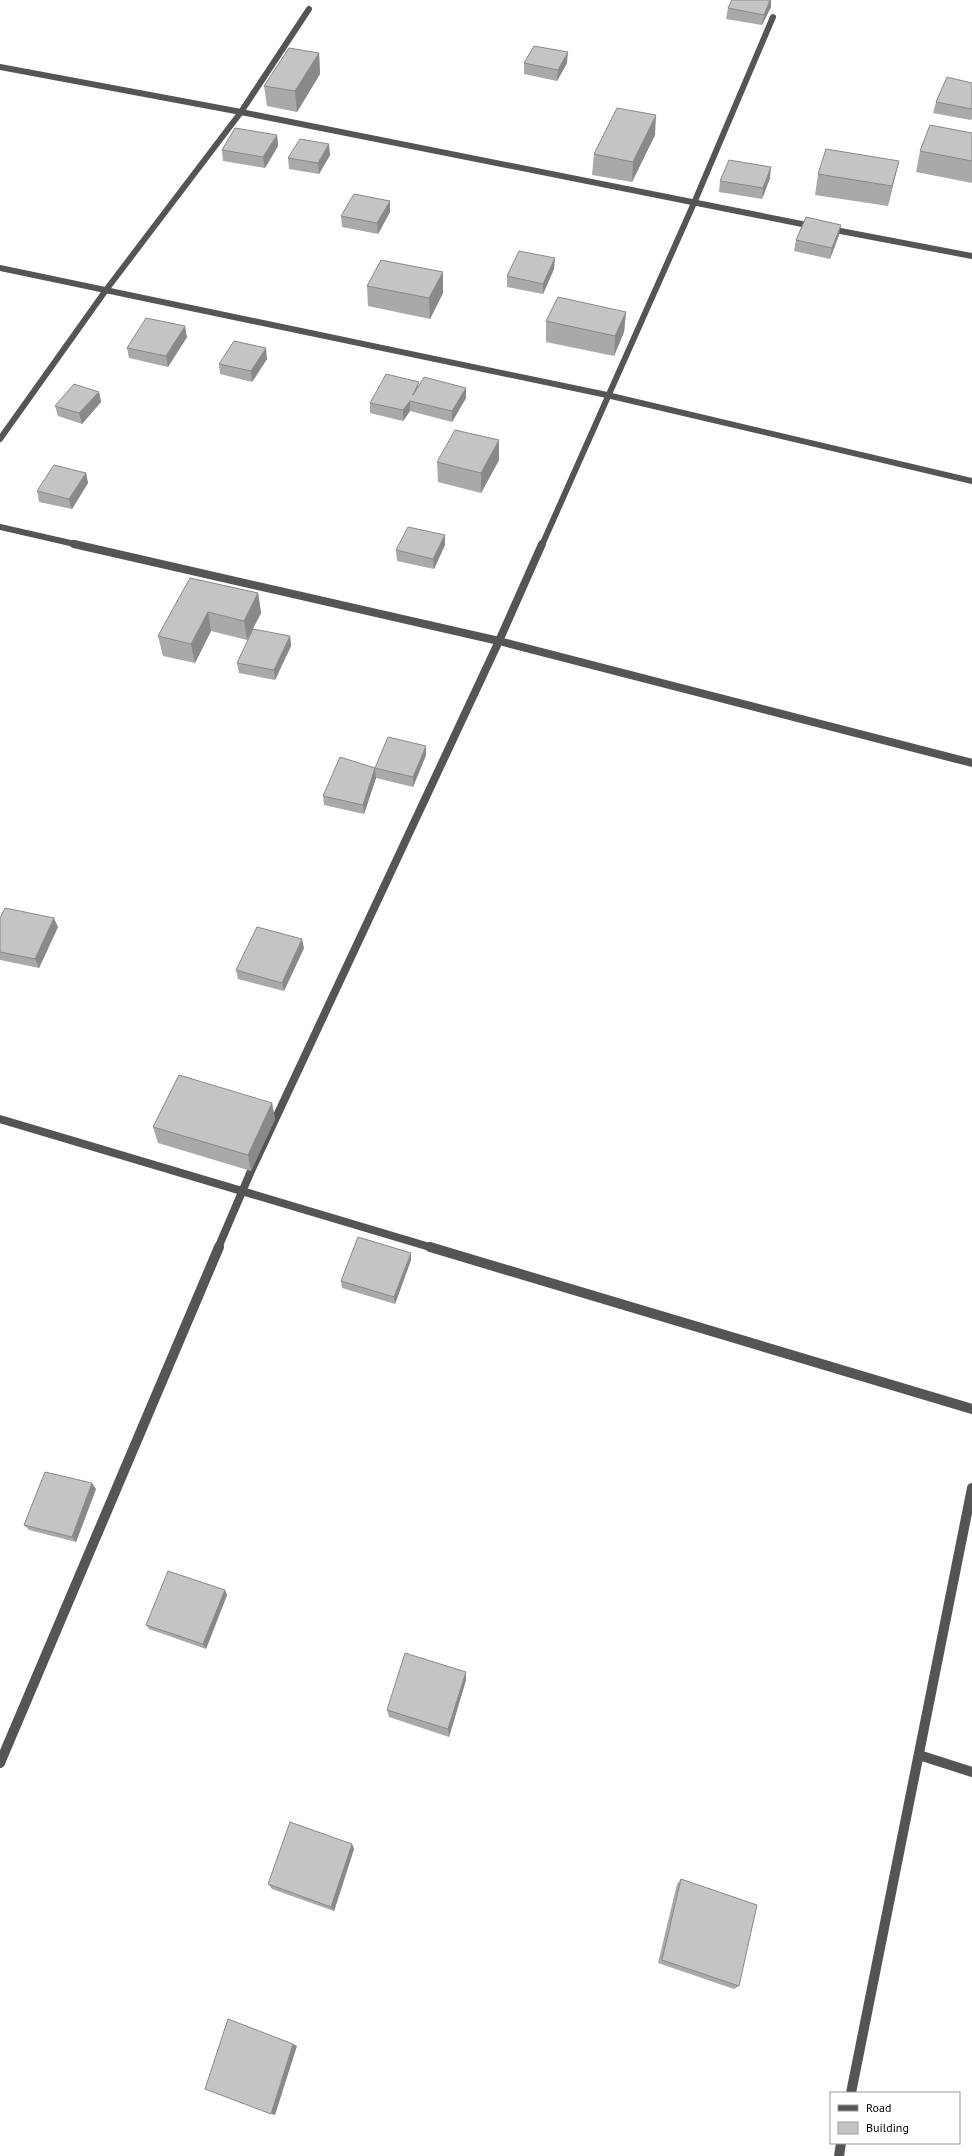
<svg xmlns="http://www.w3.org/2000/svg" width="972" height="2156" viewBox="0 0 972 2156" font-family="'PT Sans',sans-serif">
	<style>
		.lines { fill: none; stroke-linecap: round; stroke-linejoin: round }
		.minor-far2 { stroke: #555; stroke-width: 6 }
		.minor-far1 { stroke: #555; stroke-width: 8 }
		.minor { stroke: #555; stroke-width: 10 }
		.wall { fill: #a9a9a9 }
		.shaded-wall { fill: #898989 }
		.building { fill: #c4c4c4; stroke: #898989 }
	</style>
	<rect width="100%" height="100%" fill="#fff"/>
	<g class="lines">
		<!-- minor-far2 -->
		<g class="minor-far2">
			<path d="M0,67L241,112L309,9"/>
			<path d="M830,229L972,256"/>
			<path d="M0,268L607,395L972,481"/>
			<path d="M0,439L106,290L241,112L812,226"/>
			<path d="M0,527L79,545"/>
			<path d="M542,545L694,203L773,17"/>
		</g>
		<!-- minor-far1 -->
		<g class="minor-far1">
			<path d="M74,544L499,641L972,763"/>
			<path d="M0,1119L433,1248"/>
			<path d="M218,1248L251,1171L499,641L542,544"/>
		</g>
		<!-- minor -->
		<g class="minor">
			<path d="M430,1247L972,1409"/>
			<path d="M919,1755L972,1772"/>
			<path d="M0,1763L219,1247"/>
			<path d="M851,2093L972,1488"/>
			<path d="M839,2156L841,2143"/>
		</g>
	</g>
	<!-- wall -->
	<g class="wall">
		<path d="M771,7L762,25L726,19L728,8Z"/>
		<path d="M319,53L320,74L297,112L267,106L264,86Z"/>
		<path d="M524,63H567L557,81L524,74Z"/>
		<path d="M972,83V118L971,120L933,113L936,102Z"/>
		<path d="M972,133V183L916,172L920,151Z"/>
		<path d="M277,135L278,146L265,168L223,161L222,150Z"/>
		<path d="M655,135L632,182L592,175L594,154Z"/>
		<path d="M330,155L319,174L289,169L288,158Z"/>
		<path d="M899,161L894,181L888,206L815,195L818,174Z"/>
		<path d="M770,178L762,199L719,192L720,181Z"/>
		<path d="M390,201V212L378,234L342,227L341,216Z"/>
		<path d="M839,235L830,259L794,251L796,240Z"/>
		<path d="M554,269L543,294L507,287V276Z"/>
		<path d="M367,286L443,293L430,319L368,306Z"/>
		<path d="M626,312L624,332L614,356L546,342V321Z"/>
		<path d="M187,337L168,367L129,358L127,348Z"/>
		<path d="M267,359L252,382L220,374L219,364Z"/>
		<path d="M419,386L466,388V398L452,422L410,411L403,421L370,413V403Z"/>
		<path d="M99,392L101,402L82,424L58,416L55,406Z"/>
		<path d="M499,440V460L481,493L438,482L437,462Z"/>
		<path d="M86,473L88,483L72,509L39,502L37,491Z"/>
		<path d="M445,535V545L434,569L397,561L396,550Z"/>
		<path d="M190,578L258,593L261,613L247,640L211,631L195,663L163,656L158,636Z"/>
		<path d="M290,636L291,646L275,680L239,673L237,663Z"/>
		<path d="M426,746V755L413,787L376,778L364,814L324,805L323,796L375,768Z"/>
		<path d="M0,918L58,927L39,968L0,960Z"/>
		<path d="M304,948L284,991L238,979L236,970Z"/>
		<path d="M272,1103L275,1119L251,1171L158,1143L153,1127Z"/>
		<path d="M411,1260L395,1304L342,1288L341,1281Z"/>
		<path d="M96,1489L76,1542L29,1530L24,1525Z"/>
		<path d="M225,1590L227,1595L206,1649L149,1629L146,1625Z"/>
		<path d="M466,1672V1680L449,1737L389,1717L387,1710Z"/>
		<path d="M352,1844L354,1849L334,1911L272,1889L268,1884Z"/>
		<path d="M681,1879L739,1986L734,1989L658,1963L677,1884Z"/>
	</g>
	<!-- shaded-wall -->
	<g class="shaded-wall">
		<path d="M770,0H771V7L762,25L764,15Z"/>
		<path d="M568,52L567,63L557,81L558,70Z"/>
		<path d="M319,53L320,74L297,112L295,91Z"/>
		<path d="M656,115L655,135L632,182L633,162Z"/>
		<path d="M277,135L278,146L265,168L263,157Z"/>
		<path d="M329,144L330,155L319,174L318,163Z"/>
		<path d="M899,161L894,181L888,206L892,186Z"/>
		<path d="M771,167L770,178L762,199L763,188Z"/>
		<path d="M390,201V212L378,234L377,223Z"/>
		<path d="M841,225L839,235L830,259L832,248Z"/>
		<path d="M555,258L554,269L543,294V284Z"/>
		<path d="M443,272V293L430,319L429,298Z"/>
		<path d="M626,312L624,332L614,356L615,336Z"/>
		<path d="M185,326L187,337L168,367L166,356Z"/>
		<path d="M266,348L267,359L252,382L251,371Z"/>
		<path d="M466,388V398L452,422V411Z"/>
		<path d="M99,392L101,402L82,424L79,413Z"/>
		<path d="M410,401V411L403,421V410Z"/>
		<path d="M499,440V460L481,493V473Z"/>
		<path d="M86,473L88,483L72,509L69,499Z"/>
		<path d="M445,535V545L434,569L433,559Z"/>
		<path d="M258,593L261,613L247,640L244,621Z"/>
		<path d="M208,612L211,631L195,663L191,644Z"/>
		<path d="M290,636L291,646L275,680L274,670Z"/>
		<path d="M426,746V755L413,787V777Z"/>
		<path d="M375,768L376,778L364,814L363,805Z"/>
		<path d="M54,918L58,927L39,968L35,959Z"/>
		<path d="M302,939L304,948L284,991L282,983Z"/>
		<path d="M272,1103L275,1119L251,1171L248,1155Z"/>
		<path d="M411,1253V1260L395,1304L394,1297Z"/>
		<path d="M92,1483L96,1489L76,1542L72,1537Z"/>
		<path d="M225,1590L227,1595L206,1649L203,1644Z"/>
		<path d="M466,1672V1680L449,1737L448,1729Z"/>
		<path d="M352,1844L354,1849L334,1911L331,1907Z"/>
		<path d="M293,2044L297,2046L275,2115L271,2114Z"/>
	</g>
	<!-- building -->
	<g class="building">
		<path d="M732,0H770L764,15L728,8Z"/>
		<path d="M534,46L568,52L558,70L524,63Z"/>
		<path d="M289,48L319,53L295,91L264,86Z"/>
		<path d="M947,77L972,83V109L936,102Z"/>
		<path d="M617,108L656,115L633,162L594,154Z"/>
		<path d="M930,125L972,133V161L920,151Z"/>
		<path d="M235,128L277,135L263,157L222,150Z"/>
		<path d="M300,139L329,144L318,163L288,158Z"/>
		<path d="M826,149L899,161L892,186L818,174Z"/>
		<path d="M729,160L771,167L763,188L720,181Z"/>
		<path d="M354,194L390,201L377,223L341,216Z"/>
		<path d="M806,217L841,225L832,248L796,240Z"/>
		<path d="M519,251L555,258L543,284L507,276Z"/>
		<path d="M381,260L443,272L429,298L367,286Z"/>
		<path d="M558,297L626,312L615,336L546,321Z"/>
		<path d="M146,318L185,326L166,356L127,348Z"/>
		<path d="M234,341L266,348L251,371L219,364Z"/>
		<path d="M386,374L419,382L413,395L424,377L466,388L452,411L410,401L403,410L370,403Z"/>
		<path d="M74,384L99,392L79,413L55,406Z"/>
		<path d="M455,430L499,440L481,473L437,462Z"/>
		<path d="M54,465L86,473L69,499L37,491Z"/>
		<path d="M408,527L445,535L433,559L396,550Z"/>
		<path d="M190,578L258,593L244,621L208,612L191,644L158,636Z"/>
		<path d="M253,629L290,636L274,670L237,663Z"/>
		<path d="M388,737L426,746L413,777L375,768L363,805L323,796L340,757L375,768Z"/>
		<path d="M5,908L54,918L35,959L0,952V918Z"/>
		<path d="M257,927L302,939L282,983L236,970Z"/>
		<path d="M179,1075L272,1103L248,1155L153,1127Z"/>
		<path d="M358,1237L411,1253L394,1297L341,1281Z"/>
		<path d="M45,1472L92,1483L72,1537L24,1525Z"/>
		<path d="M168,1571L225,1590L203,1644L146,1625Z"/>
		<path d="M405,1653L466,1672L448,1729L387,1710Z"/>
		<path d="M290,1822L352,1844L331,1907L268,1884Z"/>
		<path d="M681,1879L757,1905L739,1986L662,1960Z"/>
		<path d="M228,2019L293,2044L271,2114L205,2089Z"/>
	</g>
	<!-- legend -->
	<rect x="830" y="2092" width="130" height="52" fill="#ffffff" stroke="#999999"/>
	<rect x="838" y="2105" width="20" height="6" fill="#555555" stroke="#999999"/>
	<text x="866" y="2112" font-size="12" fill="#000000">Road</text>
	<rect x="838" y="2122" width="20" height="12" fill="#c4c4c4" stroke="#999999"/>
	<text x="866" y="2132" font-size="12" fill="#000000">Building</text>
</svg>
